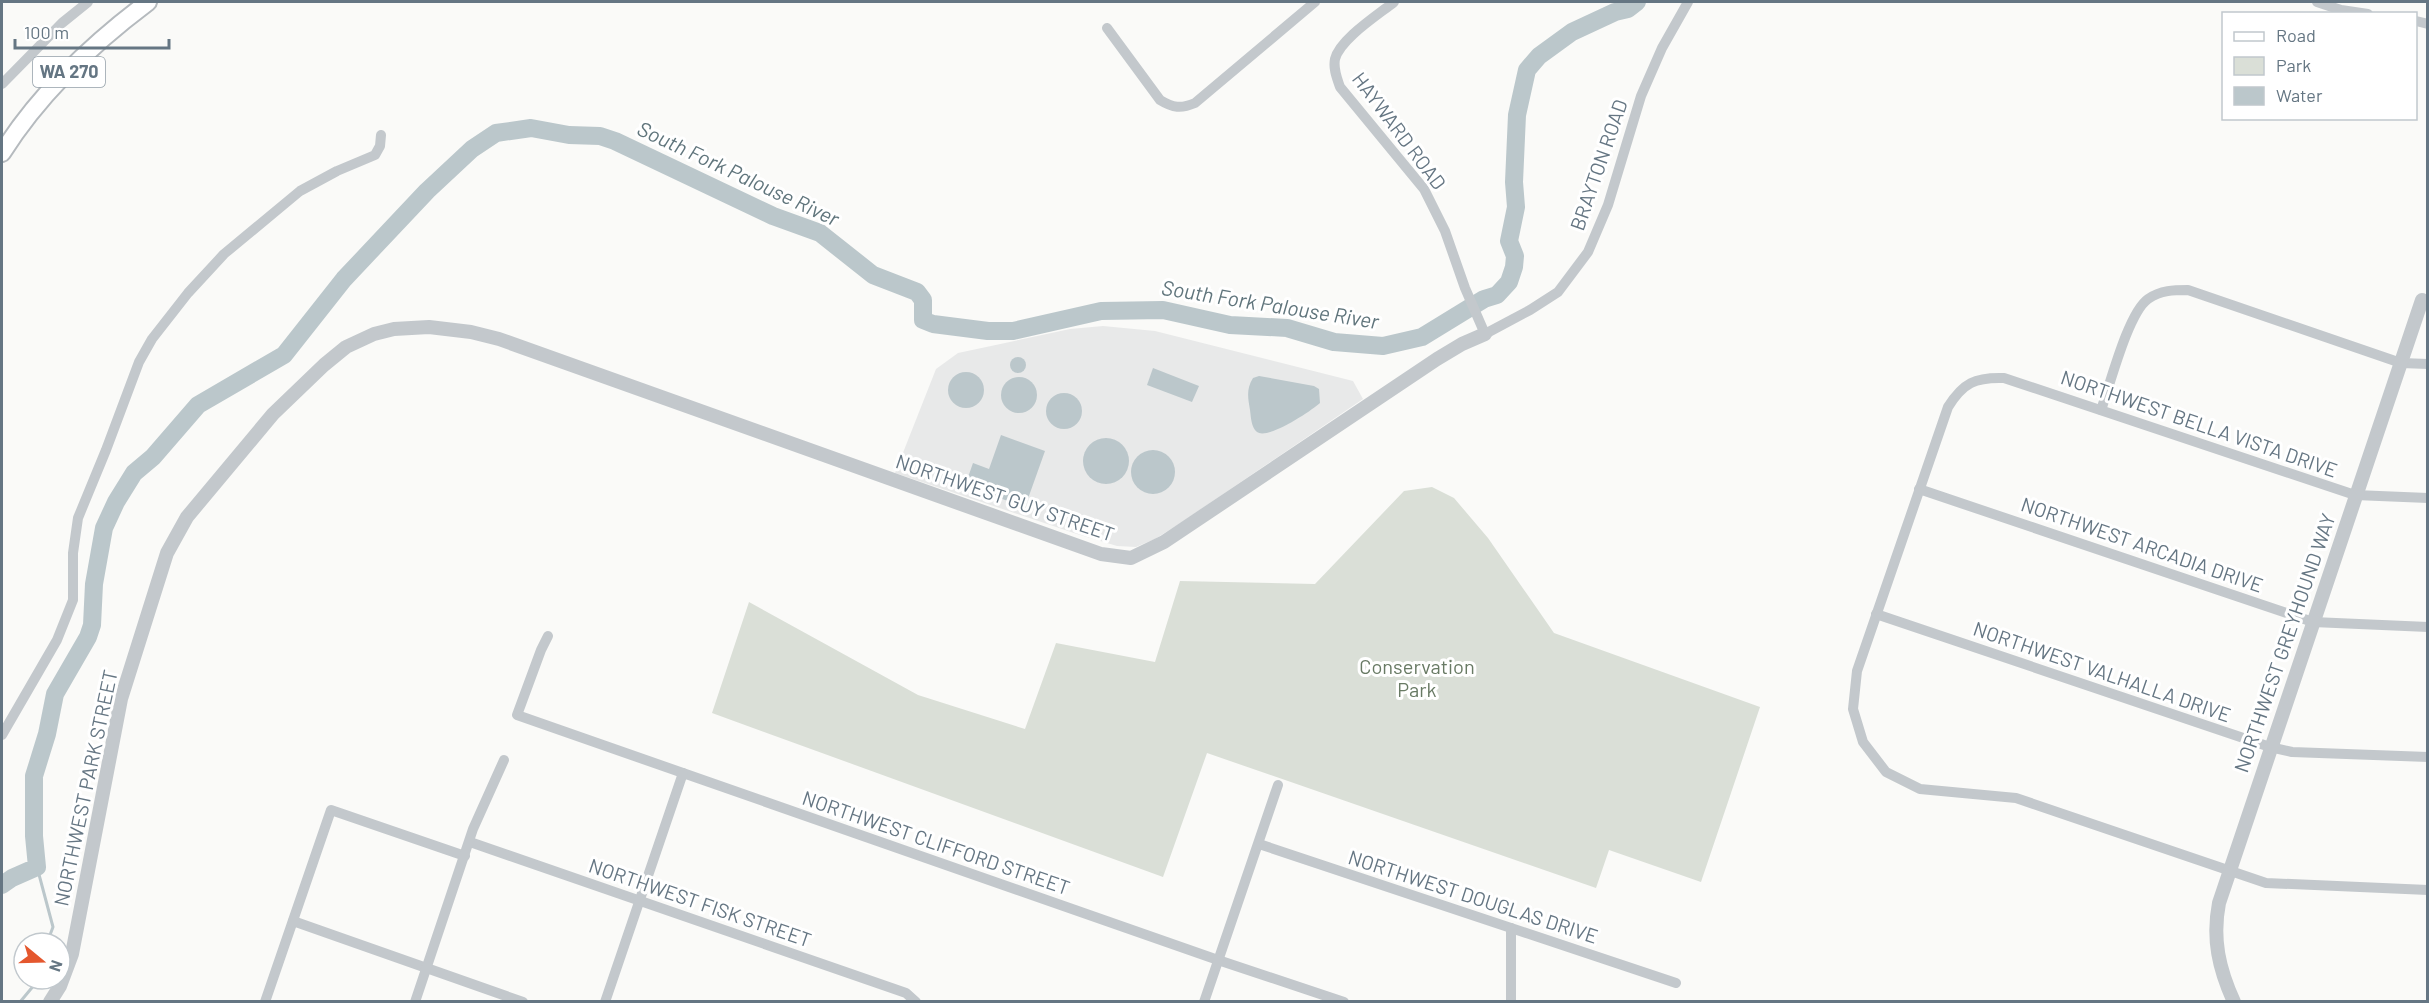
<svg xmlns="http://www.w3.org/2000/svg" width="2429" height="1003" viewBox="0 0 2429 1003" font-family="Barlow,sans-serif">
	<style>
		.built { fill: #e8e9e9 }
		.green { fill: #dadfd7 }
		.water { fill: #bbc7cb }
		.lines { fill: none; stroke-linecap: round; stroke-linejoin: round }
		.stream { stroke: #bbc7cb; stroke-width: 3 }
		.river { stroke: #bbc7cb; stroke-width: 18 }
		.primary-casing { stroke: #b5babe; stroke-width: 20 }
		.minor { stroke: #c3c8cc; stroke-width: 10 }
		.tertiary { stroke: #c3c8cc; stroke-width: 14 }
		.primary { stroke: #fff; stroke-width: 16 }
		.labels { text-anchor: middle; stroke-width: 6; stroke-linejoin: round; paint-order: stroke }
		.shield { fill: #fff; stroke: #939fa8; stroke-width: 1.5 }
		.shield-label { font-size: 18px; font-weight: bold; fill: #657683 }
		.street-label { font-size: 20px; fill: #657683; stroke: #fff }
		.park-label { font-size: 20px; fill: #687a64; stroke: #fff }
		.water-label { font-size: 21px; font-style: italic; fill: #60757c; stroke: #fff }
	</style>
	<rect width="100%" height="100%" fill="#fafaf8"/>
	<!-- built -->
	<path class="built" d="M1103,326L1155,331L1353,381L1363,399L1182,522L1155,539L1136,547L1117,546L1077,534L895,473L936,369L958,353L1070,329Z"/>
	<!-- green -->
	<path class="green" d="M1432,487L1454,498L1488,538L1554,633L1760,707L1701,882L1609,850L1596,888L1207,753L1163,877L712,713L749,602L918,695L1025,729L1056,643L1155,662L1180,581L1315,584L1404,491Z"/>
	<!-- water -->
	<g class="water">
		<circle cx="1018" cy="365" r="8"/>
		<path d="M1153,368L1199,386L1192,402L1147,385Z"/>
		<circle cx="966" cy="390" r="18"/>
		<path d="M1259,376L1314,386L1319,389L1320,403C1311,411 1268,440 1257,432C1251,427 1251,417 1250,410C1248,398 1246,389 1253,378Z"/>
		<circle cx="1019" cy="395" r="18"/>
		<circle cx="1064" cy="411" r="18"/>
		<path d="M1001,435L1045,451L1025,507L965,486L973,463L989,469Z"/>
		<circle cx="1106" cy="461" r="23"/>
		<circle cx="1153" cy="472" r="22"/>
	</g>
	<g class="lines">
		<!-- stream -->
		<g class="stream">
			<path d="M37,867L53,927L47,943"/>
			<path d="M20,1002L35,984L36,979"/>
		</g>
		<!-- river -->
		<path class="river" d="M2,885L12,878L37,867L34,836V776L47,734L55,694L88,637L92,625L94,584L104,528L116,502L134,473L153,457L198,405L284,355L344,279L427,191L472,149L496,133L531,128L569,135L600,136L615,141L773,216L820,233L873,275L917,292L923,300V320L933,324L988,331H1013L1101,311L1163,310L1230,325L1287,328L1334,342L1383,346L1422,337L1484,299L1497,295L1509,282L1514,267L1515,256L1509,241L1516,207L1514,182L1517,115L1527,70L1539,56L1572,32L1615,12L1628,9L1637,2"/>
		<defs>
			<path id="primary" d="M2,153C39,94 92,44 148,2"/>
		</defs>
		<!-- primary casing -->
		<use href="#primary" class="primary-casing"/>
		<!-- minor -->
		<g class="minor">
			<path d="M1394,2C1378,15 1340,39 1335,59C1333,69 1337,78 1340,87L1424,189L1445,231L1465,288L1485,334L1530,310L1558,292L1588,252L1608,205L1641,96L1662,48L1688,2"/>
			<path d="M2317,2L2341,10L2368,14"/>
			<path d="M2416,21L2428,24"/>
			<path d="M1107,28L1160,100C1173,108 1181,109 1195,103L1315,2"/>
			<path d="M2,84L62,23L88,2"/>
			<path d="M2101,410C2110,385 2128,313 2148,299C2161,290 2174,290 2188,290L2401,363L2428,364"/>
			<path d="M1919,489L2313,622L2428,627"/>
			<path d="M2428,498L2355,495L2004,378C1975,377 1963,383 1948,407L1857,671L1853,709L1863,742L1886,772L1920,789L2016,798L2266,883L2428,890"/>
			<path d="M1876,614L2270,747L2292,752L2428,757"/>
			<path d="M548,636L541,650L517,715L1218,960L1344,1002"/>
			<path d="M2,735L57,640L73,600V553L78,518L106,450L139,362L152,339L188,293L224,254L300,191L337,171L375,155L380,146L381,135"/>
			<path d="M470,842L906,993L916,1002"/>
			<path d="M1259,844L1676,983"/>
			<path d="M293,921L523,1002"/>
			<path d="M265,1002L331,810L465,856"/>
			<path d="M415,1002L473,829L504,760"/>
			<path d="M605,1002L683,773"/>
			<path d="M1204,1002L1278,785"/>
			<path d="M1511,1002V928"/>
		</g>
		<!-- tertiary -->
		<g class="tertiary">
			<path d="M50,1002L60,986L72,954L121,699L167,553L187,517L273,414L324,365L346,347L374,334L394,329L429,327L471,332L499,339L1101,554L1131,558L1164,542L1437,359L1462,344L1485,334"/>
			<path d="M2234,1002C2219,969 2212,939 2219,903L2422,300"/>
		</g>
		<!-- primary -->
		<use href="#primary" class="primary"/>
	</g>
	<g class="labels">
		<!-- shield labels -->
		<rect class="shield" x="33" y="57" width="72" height="30" rx="4.5"/>
		<g class="shield-label">
			<text x="69" y="78">WA 270</text>
		</g>
		<!-- street labels -->
		<g class="street-label">
			<text transform="translate(1399 131) rotate(53)" y="7">HAYWARD ROAD</text>
			<text transform="translate(1599 165) rotate(-71)" y="7">BRAYTON ROAD</text>
			<text transform="translate(2199 424) rotate(19)" y="7">NORTHWEST BELLA VISTA DRIVE</text>
			<text transform="translate(1005 498) rotate(19)" y="7">NORTHWEST GUY STREET</text>
			<text transform="translate(2142 545) rotate(19)" y="7">NORTHWEST ARCADIA DRIVE</text>
			<text transform="translate(2285 643) rotate(-71)" y="7">NORTHWEST GREYHOUND WAY</text>
			<text transform="translate(2102 672) rotate(19)" y="7">NORTHWEST VALHALLA DRIVE</text>
			<text transform="translate(86 788) rotate(-78)" y="7">NORTHWEST PARK STREET</text>
			<text transform="translate(936 843) rotate(19)" y="7">NORTHWEST CLIFFORD STREET</text>
			<text transform="translate(1473 897) rotate(18)" y="7">NORTHWEST DOUGLAS DRIVE</text>
			<text transform="translate(700 903) rotate(19)" y="7">NORTHWEST FISK STREET</text>
		</g>
		<!-- park labels -->
		<g class="park-label">
			<text x="1417" y="674">Conservation<tspan x="1417" dy="23">Park</tspan></text>
		</g>
		<!-- water labels -->
		<g class="water-label">
			<text transform="translate(738 174) rotate(25)" y="7">South Fork Palouse River</text>
			<text transform="translate(1270 305) rotate(9)" y="7">South Fork Palouse River</text>
		</g>
	</g>
	<!-- border -->
	<rect width="2429" height="1003" fill="none" stroke="#657683" stroke-width="6"/>
	<!-- legend -->
	<rect x="2222" y="12" width="195" height="108" fill="#ffffff" stroke="#c1c8cd" stroke-width="1.5"/>
	<rect x="2234" y="32" width="30" height="9" fill="#ffffff" stroke="#c1c8cd" stroke-width="1.5"/>
	<text x="2276" y="42" font-size="18" fill="#657683">Road</text>
	<rect x="2234" y="57" width="30" height="18" fill="#dadfd7" stroke="#c1c8cd" stroke-width="1.5"/>
	<text x="2276" y="72" font-size="18" fill="#657683">Park</text>
	<rect x="2234" y="87" width="30" height="18" fill="#bbc7cb" stroke="#c1c8cd" stroke-width="1.5"/>
	<text x="2276" y="102" font-size="18" fill="#657683">Water</text>
	<!-- north arrow -->
	<g transform="translate(42 961) rotate(109)"><circle r="28" fill="#ffffff" stroke="#c1c8cd" stroke-width="1.5"/>
	<path d="M0-4.5L10 22L0 15L-10 22Z" fill="#e4572e"/>
	<text y="-9" font-size="16" font-weight="bold" text-anchor="middle" fill="#657683">N</text>
	</g>
	<!-- scale -->
	<path d="M15 39v9h154v-9" fill="none" stroke="#657683" stroke-width="3"/>
	<text x="24" y="39" font-size="18" fill="#657683" stroke="#ffffff" stroke-width="4.5" paint-order="stroke">100 m</text>
</svg>
